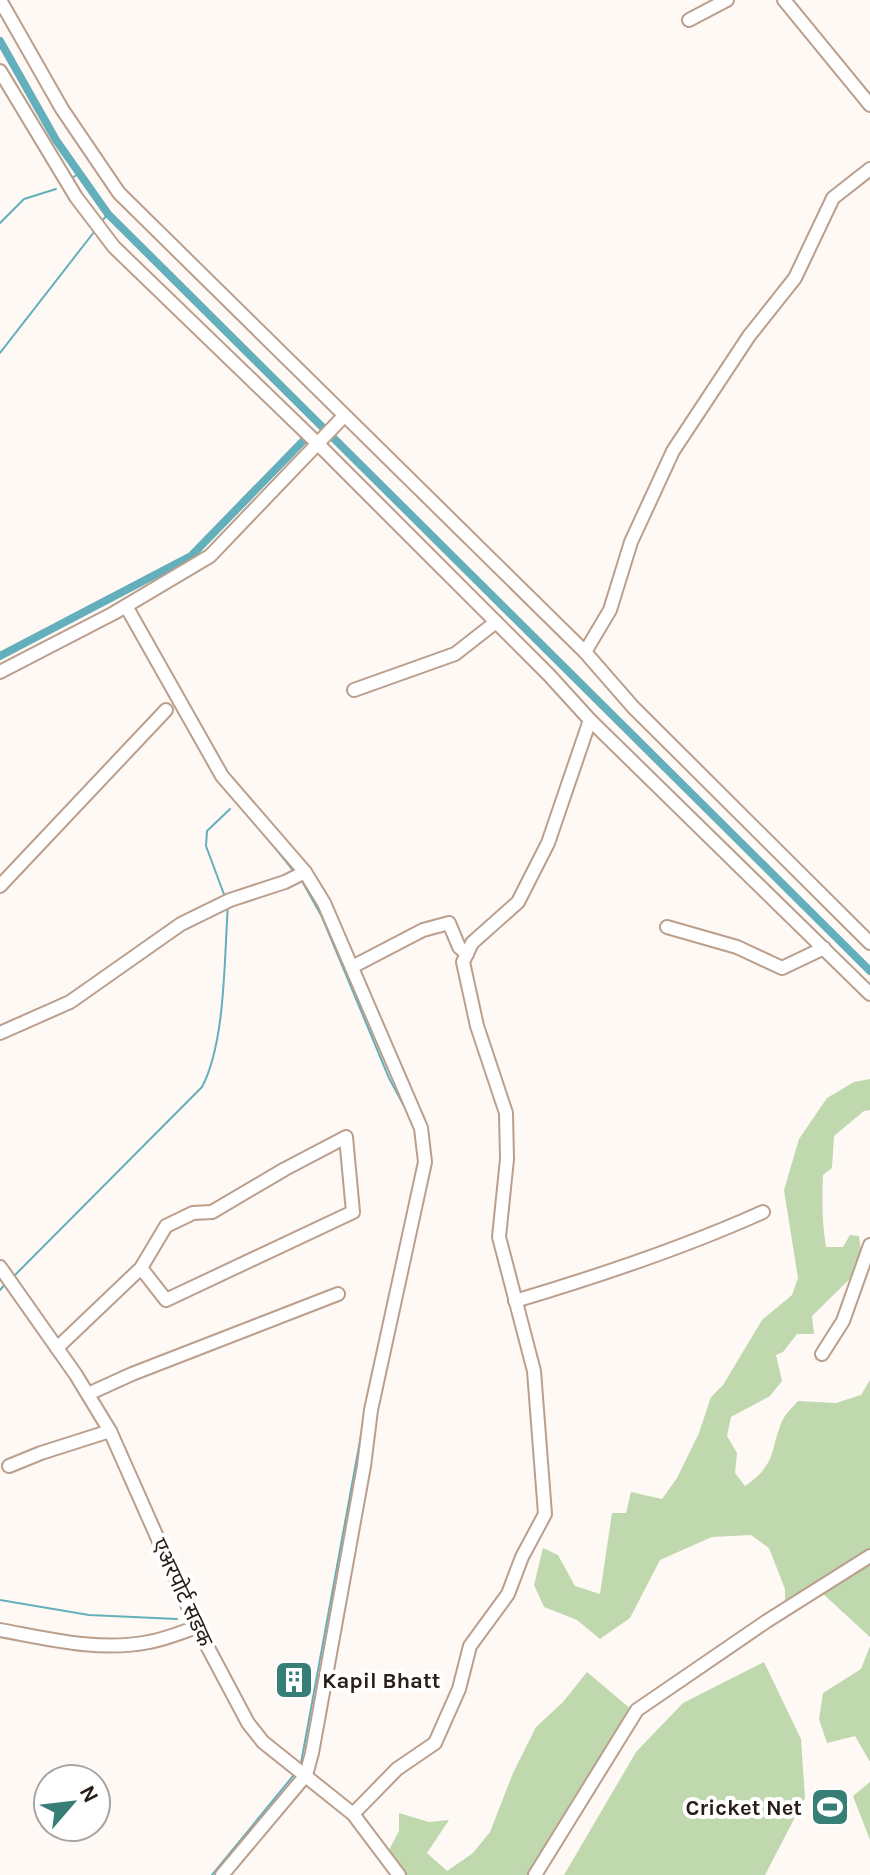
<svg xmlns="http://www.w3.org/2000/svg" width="870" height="1875" viewBox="0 0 870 1875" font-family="Karla,'Noto Sans Devanagari',sans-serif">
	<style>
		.green { fill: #bfd8ae }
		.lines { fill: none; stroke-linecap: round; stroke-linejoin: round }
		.stream { stroke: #64afbc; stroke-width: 2 }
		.canal { stroke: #64afbc; stroke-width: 8 }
		.minor-casing { stroke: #bb9f8d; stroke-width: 16 }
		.minor { stroke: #fff; stroke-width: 12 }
		.labels { text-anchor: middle; stroke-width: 8; stroke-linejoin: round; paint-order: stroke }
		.street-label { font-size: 22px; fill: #281e17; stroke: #fff }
		.poi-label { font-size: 22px; font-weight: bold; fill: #281e17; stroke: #fff; text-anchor: start }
	</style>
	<rect width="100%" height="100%" fill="#fff9f5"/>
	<!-- green -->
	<g class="green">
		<path d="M870,1079V1110L864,1111L834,1136L832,1168L823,1175C822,1200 822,1223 826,1247H843L850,1235L859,1236L863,1266L812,1316L814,1334H797L783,1352L776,1355L782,1381L770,1396L731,1417L727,1436L737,1453L735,1473L745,1486C777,1463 769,1454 782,1421C785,1414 793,1407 798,1401L836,1403L861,1395L870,1380V1552L785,1604V1589L769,1548L751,1535L712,1537L660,1560L630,1618L600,1639L577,1620L544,1607L534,1585L543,1548L558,1555L575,1586L600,1594L612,1513H626L631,1492L662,1499L677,1478L699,1433L711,1397L723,1385L762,1320L792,1295L798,1278L784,1190L799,1139L827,1098L854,1082Z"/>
		<path d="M870,1562V1637L821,1592Z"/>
		<path d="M870,1646V1762L855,1736L827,1743L819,1719L823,1693L861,1669Z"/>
		<path d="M764,1662L801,1739L805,1798L765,1875H564L636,1752L683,1703Z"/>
		<path d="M587,1672L632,1710L592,1769L533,1875H403L389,1850L399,1831V1813L429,1822L449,1820L427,1853L447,1871L473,1853L490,1832L513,1773L536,1727L563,1702Z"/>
		<path d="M870,1782V1840L853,1796Z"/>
	</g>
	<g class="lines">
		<!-- stream -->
		<g class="stream">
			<path d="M71,179L79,173"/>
			<path d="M101,222L108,214"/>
			<path d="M0,223L24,199L56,189"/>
			<path d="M0,353L94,232"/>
			<path d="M160,679L208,764"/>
			<path d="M259,828L295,873"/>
			<path d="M302,881L322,917L389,1078L411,1119"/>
			<path d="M225,897L206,846L207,831L230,809"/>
			<path d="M13,1277L202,1087C226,1041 224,958 228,905"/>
			<path d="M0,1290L5,1284"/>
			<path d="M0,1600L89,1615L177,1619"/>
			<path d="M301,1763L368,1397"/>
			<path d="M212,1875L293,1776"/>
		</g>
		<!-- canal -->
		<g class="canal">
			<path d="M0,41L56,140L108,214L870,971"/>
			<path d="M0,656L191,556L306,438"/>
		</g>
		<defs>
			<g id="minor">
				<path d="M0,0L62,109L119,193L585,652L633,707L870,943"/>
				<path d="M784,0L870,105"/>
				<path d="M689,20L727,0"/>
				<path d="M0,71L76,197L114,247L317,443L549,675L590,720L870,994"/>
				<path d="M126,606L222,776L305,872L324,903L421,1128L425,1162L371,1410L364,1466L312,1753L306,1775L222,1875"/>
				<path d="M585,652L610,610L631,542L673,451L749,336L795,278L833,198L870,169"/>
				<path d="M0,672L114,613L210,556L344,416"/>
				<path d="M354,690L455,654L496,622"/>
				<path d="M0,886L166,710"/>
				<path d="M667,927L737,947L782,968L824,948"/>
				<path d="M352,967L423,930L449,923L459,947L467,954"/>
				<path d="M0,1033L70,1002L181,924L230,900L285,882L305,872"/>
				<path d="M0,1267L76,1375L110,1431L197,1627L248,1723L263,1742L353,1814L399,1875"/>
				<path d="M515,1301C599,1276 683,1248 763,1212"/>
				<path d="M57,1348L141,1268L166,1226L193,1213L212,1212L285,1169L346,1137L353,1212L166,1300L141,1268"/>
				<path d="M822,1354L843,1321L870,1245"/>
				<path d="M88,1394L132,1374L338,1294"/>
				<path d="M9,1466L41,1453L110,1431"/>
				<path d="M0,1630C49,1639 100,1652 149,1642C166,1639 182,1632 197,1627"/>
				<path d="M353,1814L397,1769L435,1743L459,1689L470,1646L508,1594L522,1557L545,1514L534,1371L499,1237L507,1159L506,1113L477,1026L463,962L472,943L518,902L548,843L590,720"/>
				<path d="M535,1875L637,1710L767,1621L870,1556"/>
			</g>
		</defs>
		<!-- minor casing -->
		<use href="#minor" class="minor-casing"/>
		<!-- minor -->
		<use href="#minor" class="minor"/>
	</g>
	<!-- icons -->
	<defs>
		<symbol id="building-square" viewBox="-11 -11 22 22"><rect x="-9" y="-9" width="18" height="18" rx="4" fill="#377e77" stroke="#fff"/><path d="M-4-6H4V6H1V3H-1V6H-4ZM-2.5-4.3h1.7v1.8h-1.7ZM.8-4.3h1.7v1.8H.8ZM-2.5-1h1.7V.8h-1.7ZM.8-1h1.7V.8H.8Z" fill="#fff"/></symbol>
		<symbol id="stadium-square" viewBox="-11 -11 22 22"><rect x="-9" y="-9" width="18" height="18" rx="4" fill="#377e77" stroke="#fff"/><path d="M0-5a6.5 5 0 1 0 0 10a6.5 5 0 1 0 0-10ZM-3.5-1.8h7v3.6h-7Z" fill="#fff"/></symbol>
	</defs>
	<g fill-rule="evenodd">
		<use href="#building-square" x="272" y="1658" width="44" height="44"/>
		<use href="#stadium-square" x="808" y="1785" width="44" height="44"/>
	</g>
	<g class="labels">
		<!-- street labels -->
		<g class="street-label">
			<text transform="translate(183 1592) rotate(65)" y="8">एअरपोर्ट सडक</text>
		</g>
		<!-- poi labels -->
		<g class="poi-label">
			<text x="322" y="1688">Kapil Bhatt</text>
			<text x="802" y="1815" text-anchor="end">Cricket Net</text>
		</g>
	</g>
	<!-- north arrow -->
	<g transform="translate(72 1803) rotate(62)"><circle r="38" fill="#ffffff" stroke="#a9a5a2" stroke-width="2"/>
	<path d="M0-6L14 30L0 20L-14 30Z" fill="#377e77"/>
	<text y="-12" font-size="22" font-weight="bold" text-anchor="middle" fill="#281e17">N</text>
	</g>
</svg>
